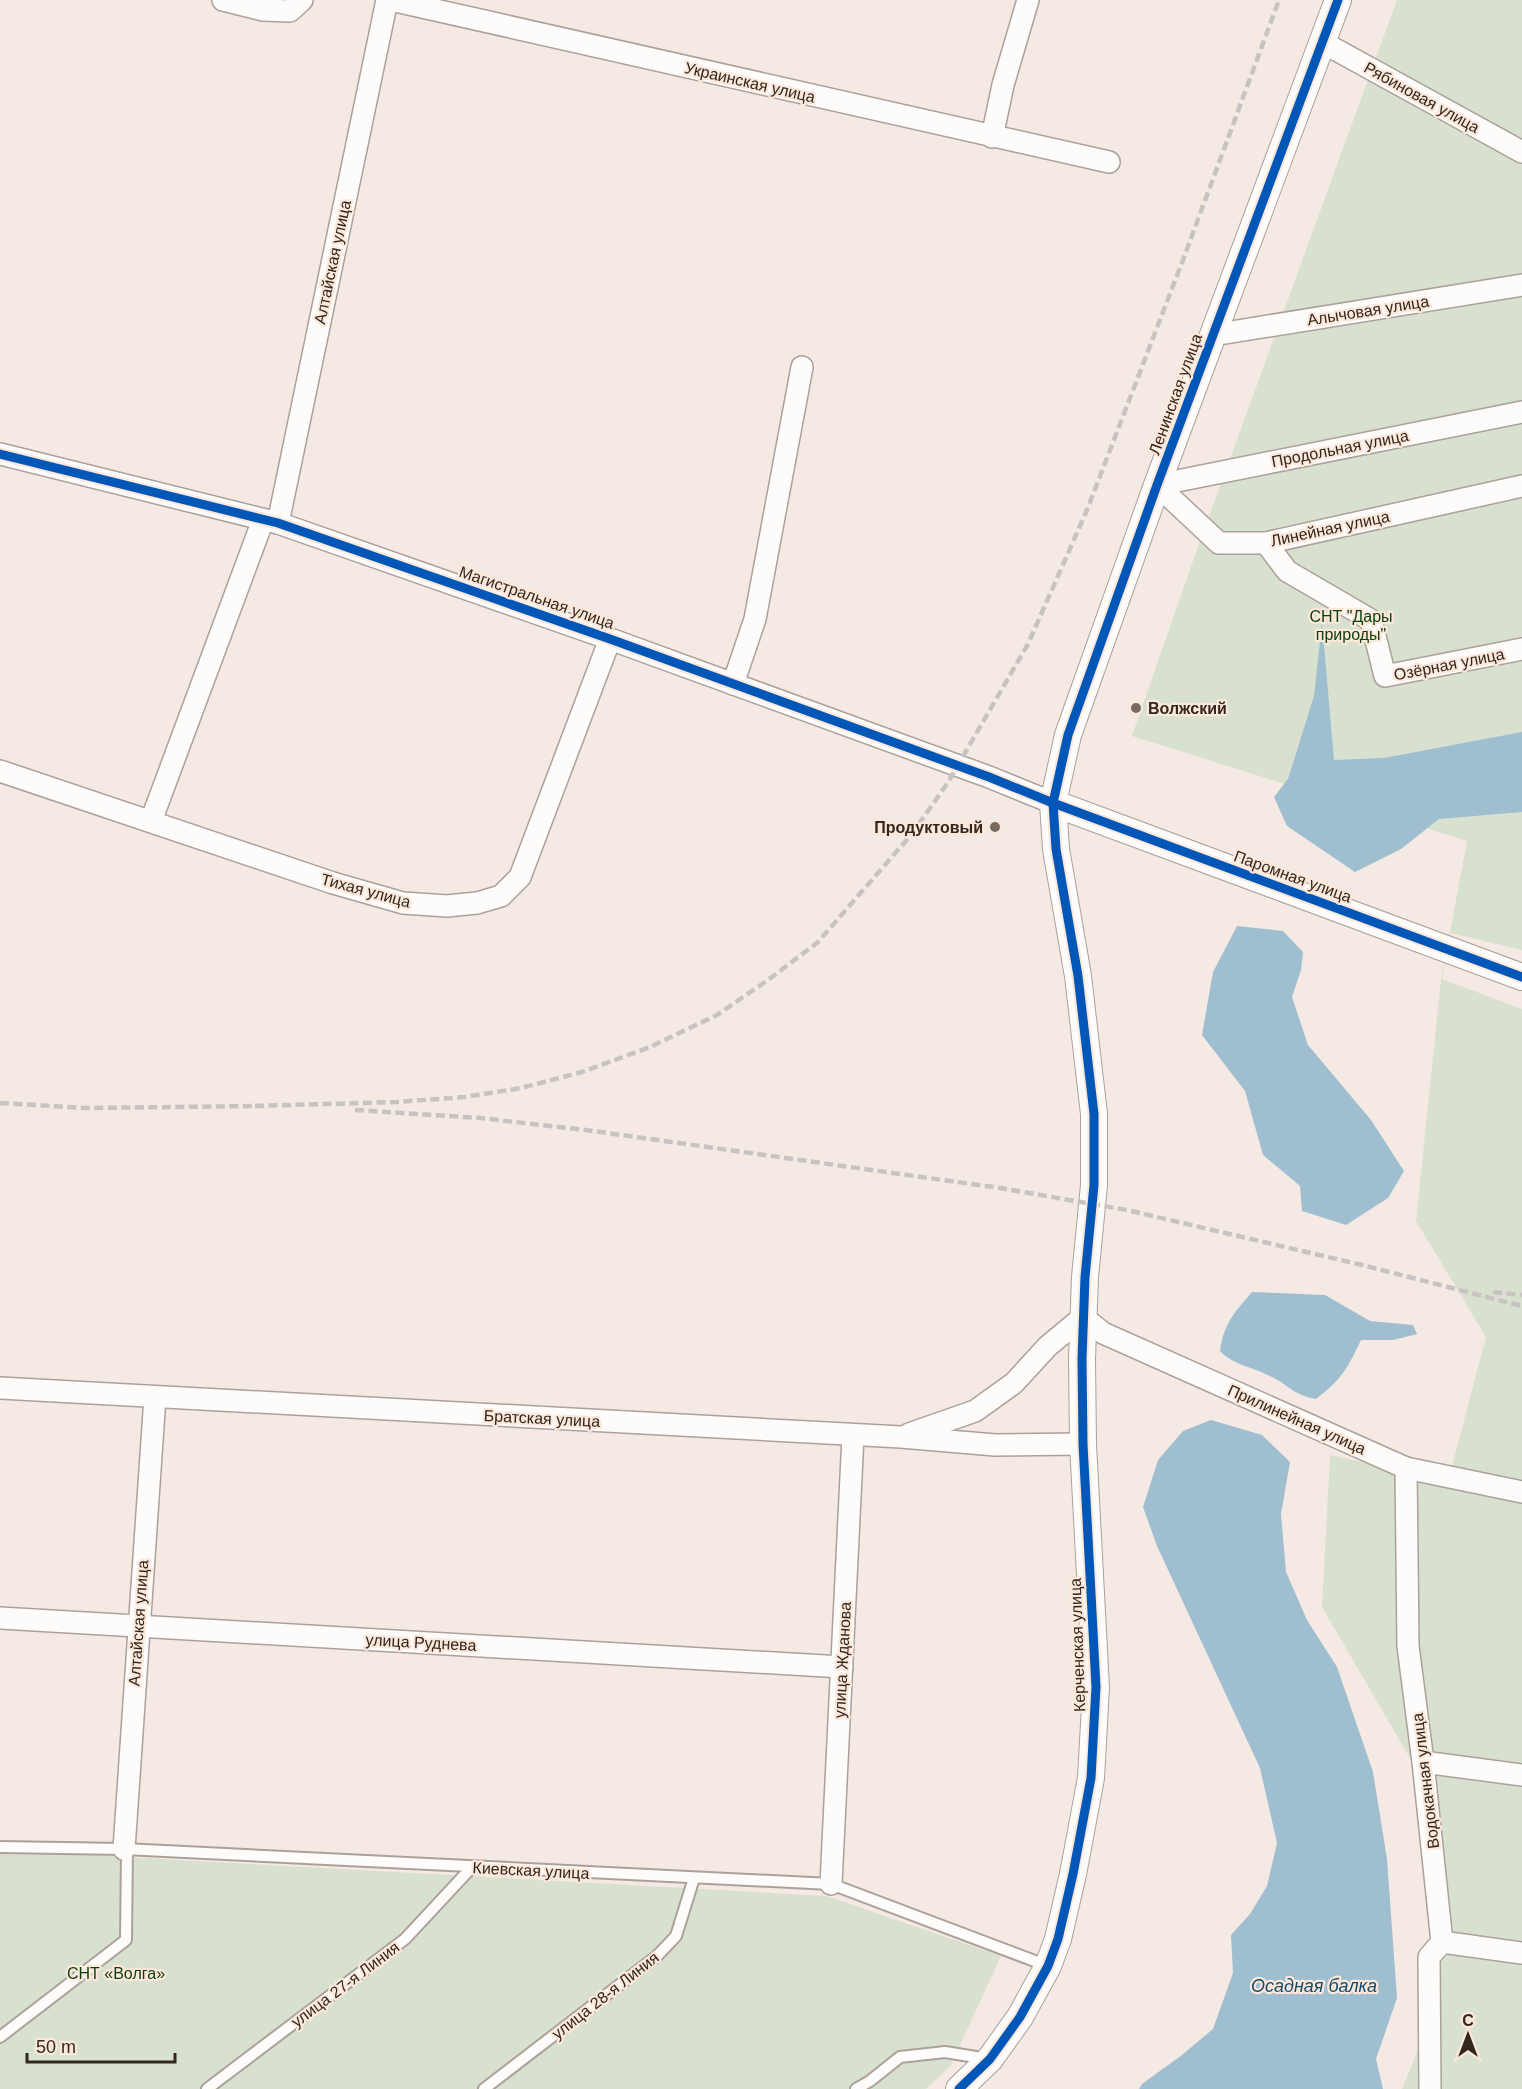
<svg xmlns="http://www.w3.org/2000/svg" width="1522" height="2089" viewBox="0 0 1522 2089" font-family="Helvetica,sans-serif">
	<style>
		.green { fill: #d8e1cf }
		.water { fill: #9fbed0 }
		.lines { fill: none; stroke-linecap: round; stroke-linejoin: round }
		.service-casing { stroke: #aba19a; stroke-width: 14 }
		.minor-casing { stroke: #aba19a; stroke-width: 24 }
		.tertiary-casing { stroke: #aba19a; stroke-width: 28 }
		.service { stroke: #fdfcfb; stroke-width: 10 }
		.minor { stroke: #fdfcfb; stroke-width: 21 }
		.tertiary { stroke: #fdfcfb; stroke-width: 26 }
		.rail { stroke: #c6c3c1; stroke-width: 4.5; stroke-dasharray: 9 4.5; stroke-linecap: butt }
		.cycleway-casing { stroke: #fce8db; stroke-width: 13 }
		.cycleway { stroke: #0057b8; stroke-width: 9 }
		.poi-dot { fill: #766a63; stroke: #fce8db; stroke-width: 2 }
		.labels { text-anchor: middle; stroke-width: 4.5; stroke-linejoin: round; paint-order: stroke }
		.street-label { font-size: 16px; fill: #32261e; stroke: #fce8db }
		.park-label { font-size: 16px; fill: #0c400c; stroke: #fce8db }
		.poi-label { font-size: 16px; font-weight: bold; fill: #32261e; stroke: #fce8db; text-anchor: start }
		.water-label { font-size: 18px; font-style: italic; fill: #0f4b6a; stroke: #fce8db }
	</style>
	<rect width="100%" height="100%" fill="#f4e9e3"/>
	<!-- green -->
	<g class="green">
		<path d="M1397,0H1522V950L1451,933L1442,979L1522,1009V2089H1402L1420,2045L1434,1940L1414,1765L1322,1607L1330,1455L1448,1481L1486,1337L1416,1221L1441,980L1467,841L1132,736L1194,558Z"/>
		<path d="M0,1850L827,1896L1001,1956L950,2067L926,2089H0Z"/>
	</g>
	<!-- water -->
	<g class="water">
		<path d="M1322,622L1334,760L1384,758L1522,732V812L1439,819L1401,849L1355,872L1287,826L1274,797L1288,779L1314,696Z"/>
		<path d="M1237,926L1283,931L1303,952L1301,970L1292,997L1308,1045L1371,1120L1404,1171L1388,1198L1346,1225L1302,1211L1300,1186L1263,1155L1245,1091L1202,1035L1213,972Z"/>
		<path d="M1252,1292L1325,1295L1370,1321L1413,1325L1417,1334L1393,1340H1361C1347,1369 1342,1379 1316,1399C1293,1395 1289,1385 1270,1376C1253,1367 1233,1365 1220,1351C1224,1323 1234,1313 1252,1292Z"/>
		<path d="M1211,1420L1262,1435L1290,1462L1281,1514L1286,1572L1307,1620L1337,1667L1373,1772L1387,1859L1397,1998L1376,2059L1383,2089H1139L1142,2084L1182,2055L1213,2029L1233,1973L1231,1935L1250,1914L1267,1886L1277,1843L1260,1768L1157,1546L1143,1507L1158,1460L1183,1431Z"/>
	</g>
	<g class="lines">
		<defs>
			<g id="service">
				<path d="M0,1847L124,1849L831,1884L1048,1966"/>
				<path d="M0,2037L126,1940L127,1849"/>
				<path d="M207,2089L405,1939L472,1867"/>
				<path d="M484,2089L657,1956L676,1936L694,1878"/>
				<path d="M856,2089L870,2081L900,2057L945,2052L988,2059"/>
			</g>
			<g id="minor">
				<path d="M223,0L263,10L290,11L302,0"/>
				<path d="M391,0L1109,162"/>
				<path d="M1322,42L1522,152"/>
				<path d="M992,137L1003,85L1028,0"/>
				<path d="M1213,335L1522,285"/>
				<path d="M0,454L278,523L610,639L989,777L1053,803"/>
				<path d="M1157,485L1219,543H1266L1522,486"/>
				<path d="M1157,485L1522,412"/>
				<path d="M278,523L387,0"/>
				<path d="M1266,543L1287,571L1371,620L1385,676L1522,649"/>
				<path d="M733,684L755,619L802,367"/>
				<path d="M0,771L333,883L403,903L447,906L477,903L501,896L520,877L610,639"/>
				<path d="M151,821L263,520"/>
				<path d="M0,1388L901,1437L995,1445L1083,1444"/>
				<path d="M909,1434L975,1411L1014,1383L1048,1346L1083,1317L1103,1333L1406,1468L1522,1492"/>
				<path d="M1406,1468L1408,1646L1423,1762L1442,1942L1429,1957L1430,2089"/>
				<path d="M0,1618L842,1667"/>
				<path d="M1423,1762L1522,1775"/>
				<path d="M124,1849L155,1397"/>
				<path d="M831,1884L853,1436"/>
				<path d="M1442,1942L1522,1953"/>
			</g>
			<g id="tertiary">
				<path d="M1053,803L1522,977"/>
				<path d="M959,2089L990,2059L1020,2017L1048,1966L1058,1939L1073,1874L1091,1778L1096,1687L1083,1444L1082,1359L1085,1277L1094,1185V1114L1078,976L1056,849L1053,803L1068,735L1157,485L1338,0"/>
			</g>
		</defs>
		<!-- service casing -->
		<use href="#service" class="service-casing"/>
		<!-- minor casing -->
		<use href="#minor" class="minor-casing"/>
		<!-- tertiary casing -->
		<use href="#tertiary" class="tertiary-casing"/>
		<!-- service -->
		<use href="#service" class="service"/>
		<!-- minor -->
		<use href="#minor" class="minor"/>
		<!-- tertiary -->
		<use href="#tertiary" class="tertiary"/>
		<!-- rail -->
		<g class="rail">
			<path d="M0,1103L86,1108L262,1106"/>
			<path d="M255,1106L397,1102L465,1097L521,1088L582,1072L650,1047L717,1015L768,980L818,942L911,835L947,784L1028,644L1087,510L1183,260L1279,0"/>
			<path d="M355,1110L480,1118L586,1130L1000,1188L1127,1210L1362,1265L1522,1306"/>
			<path d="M1493,1292L1522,1295"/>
		</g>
		<defs>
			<g id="cycleway">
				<path d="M0,454L278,523L610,639L989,777L1053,803L1522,977"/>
				<path d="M959,2089L990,2059L1020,2017L1048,1966L1058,1939L1073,1874L1091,1778L1096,1687L1083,1444L1082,1359L1085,1277L1094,1185V1114L1078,976L1056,849L1053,803L1068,735L1157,485L1338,0"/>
			</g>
		</defs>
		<!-- cycleway casing -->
		<use href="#cycleway" class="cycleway-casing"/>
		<!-- cycleway -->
		<use href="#cycleway" class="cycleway"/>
	</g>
	<!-- markers -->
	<g class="poi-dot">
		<circle cx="1136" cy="708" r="6"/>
		<circle cx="995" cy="827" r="6"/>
	</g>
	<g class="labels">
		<!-- street labels -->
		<g class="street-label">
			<text transform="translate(750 82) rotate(13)" y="6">Украинская улица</text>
			<text transform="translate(1422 97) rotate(29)" y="6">Рябиновая улица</text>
			<text transform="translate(332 262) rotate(-78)" y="6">Алтайская улица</text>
			<text transform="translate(1368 310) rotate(-9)" y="6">Алычовая улица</text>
			<text transform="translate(1175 394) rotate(-70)" y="6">Ленинская улица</text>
			<text transform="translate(1340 448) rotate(-11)" y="6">Продольная улица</text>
			<text transform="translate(1330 528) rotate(-12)" y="6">Линейная улица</text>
			<text transform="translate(537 597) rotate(19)" y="6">Магистральная улица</text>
			<text transform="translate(1449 664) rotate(-11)" y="6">Озёрная улица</text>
			<text transform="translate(1293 876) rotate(20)" y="6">Паромная улица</text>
			<text transform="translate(366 890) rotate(15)" y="6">Тихая улица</text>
			<text transform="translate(542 1418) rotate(3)" y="6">Братская улица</text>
			<text transform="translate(1297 1419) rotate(24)" y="6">Прилинейная улица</text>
			<text transform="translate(138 1623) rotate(-86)" y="6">Алтайская улица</text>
			<text transform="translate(421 1642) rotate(3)" y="6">улица Руднева</text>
			<text transform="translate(1077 1645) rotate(-92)" y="6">Керченская улица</text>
			<text transform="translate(842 1660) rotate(-87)" y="6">улица Жданова</text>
			<text transform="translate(1425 1781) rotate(-97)" y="6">Водокачная улица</text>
			<text transform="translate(531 1870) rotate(3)" y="6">Киевская улица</text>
			<text transform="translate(345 1984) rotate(-37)" y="6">улица 27-я Линия</text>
			<text transform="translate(605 1995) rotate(-38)" y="6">улица 28-я Линия</text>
		</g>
		<!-- park labels -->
		<g class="park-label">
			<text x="1351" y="622">СНТ "Дары<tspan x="1351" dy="18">природы"</tspan></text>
			<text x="116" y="1979">СНТ «Волга»</text>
		</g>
		<!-- poi labels -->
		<g class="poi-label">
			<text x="1148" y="714">Волжский</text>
			<text x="983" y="833" text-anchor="end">Продуктовый</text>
		</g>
		<!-- water labels -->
		<g class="water-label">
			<text x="1314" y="1992">Осадная балка</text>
		</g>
	</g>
	<!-- north arrow -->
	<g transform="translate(1468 2035)" stroke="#fce8db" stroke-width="4.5" paint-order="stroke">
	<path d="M0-4.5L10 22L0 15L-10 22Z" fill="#32261e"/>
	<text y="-9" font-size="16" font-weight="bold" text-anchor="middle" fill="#32261e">С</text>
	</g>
	<!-- scale -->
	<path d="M27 2053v9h148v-9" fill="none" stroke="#32261e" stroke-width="3"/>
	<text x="36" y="2053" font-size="18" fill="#32261e" stroke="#fce8db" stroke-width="4.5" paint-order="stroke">50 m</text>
</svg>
